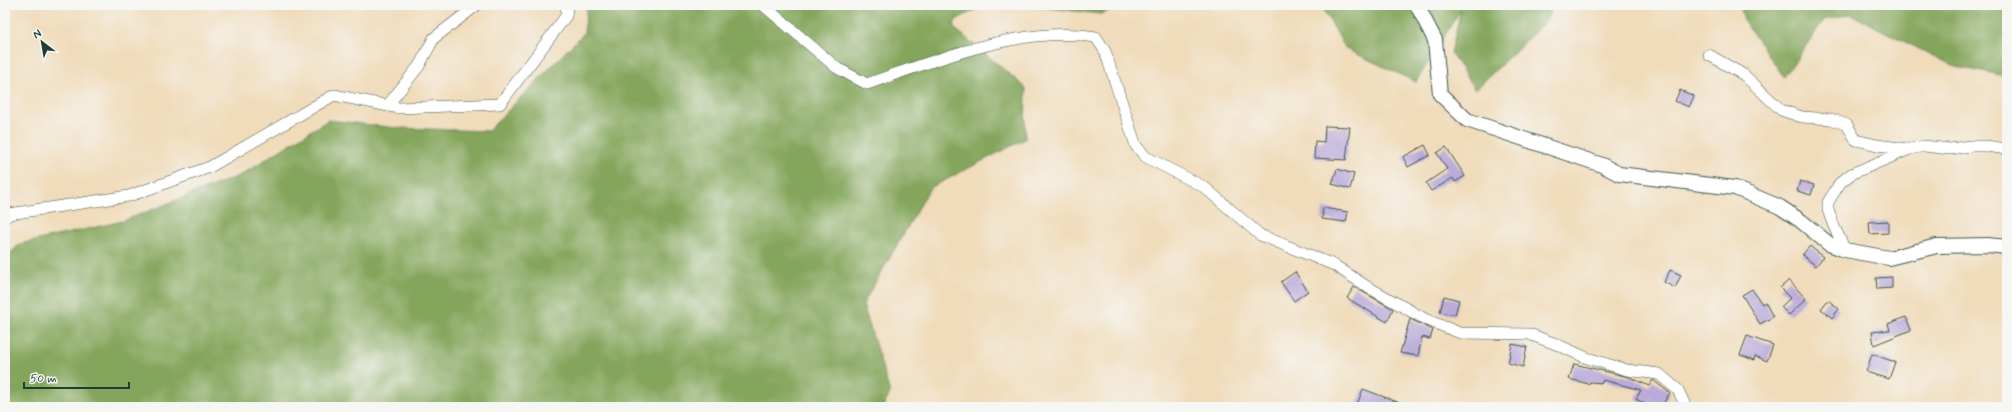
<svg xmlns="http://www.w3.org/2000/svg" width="2012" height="412" viewBox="0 0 2012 412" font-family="Mynerve,sans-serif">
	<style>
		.forest { fill: #84a65c; stroke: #527248 }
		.building { fill: #baaad9 }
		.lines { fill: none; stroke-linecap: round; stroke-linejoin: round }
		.minor-casing { stroke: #3e5548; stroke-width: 12 }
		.tertiary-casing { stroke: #3e5548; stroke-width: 16 }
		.minor { stroke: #fff; stroke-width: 11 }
		.tertiary { stroke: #fff; stroke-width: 14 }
	</style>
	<rect width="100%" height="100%" fill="#f6f6f2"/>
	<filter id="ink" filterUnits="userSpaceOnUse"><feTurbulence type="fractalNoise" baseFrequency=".025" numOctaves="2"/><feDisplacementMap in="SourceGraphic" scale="8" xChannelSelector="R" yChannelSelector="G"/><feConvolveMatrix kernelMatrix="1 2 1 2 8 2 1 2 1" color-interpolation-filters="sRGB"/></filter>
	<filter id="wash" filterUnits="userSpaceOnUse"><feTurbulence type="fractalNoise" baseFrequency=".012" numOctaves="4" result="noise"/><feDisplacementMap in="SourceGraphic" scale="16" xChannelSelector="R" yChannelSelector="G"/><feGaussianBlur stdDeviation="0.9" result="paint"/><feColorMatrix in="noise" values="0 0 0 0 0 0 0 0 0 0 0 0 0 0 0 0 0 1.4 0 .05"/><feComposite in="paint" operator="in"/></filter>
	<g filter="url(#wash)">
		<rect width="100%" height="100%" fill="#f0dbba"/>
		<!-- forest -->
		<g class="forest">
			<path d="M587,5H984L956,20L953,27L1026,88L1025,139L930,188L863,304L890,393L883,407H5V258L20,244L123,221L241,175L328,120L397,128L488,131L584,33Z"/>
			<path d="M1020,5H1124L1101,14Z"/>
			<path d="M1321,5H1554L1545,22L1475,90L1451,53L1461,9L1416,82L1346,49Z"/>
			<path d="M1740,5H2007V76L1955,67L1850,14L1824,20L1784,77L1744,21Z"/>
		</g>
		<g id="blocks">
			<!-- building -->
			<g class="building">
				<path d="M1680,90L1694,96L1689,107L1675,101Z"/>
				<path d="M1325,126L1350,127L1346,160L1314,158L1315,141L1324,142Z"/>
				<path d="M1425,145L1430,155L1408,167L1403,157Z"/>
				<path d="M1446,147L1465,176L1455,182L1453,178L1431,191L1426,183L1447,169L1437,153Z"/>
				<path d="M1337,169L1354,174L1350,189L1332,184Z"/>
				<path d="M1800,181L1814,185L1811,195L1797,191Z"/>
				<path d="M1323,208L1348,212L1346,222L1322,219Z"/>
				<path d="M1888,221V233L1870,234L1869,222Z"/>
				<path d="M1810,246L1823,257L1816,266L1802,255Z"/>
				<path d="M1670,270L1681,275L1675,288L1664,282Z"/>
				<path d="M1295,272L1308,291L1294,301L1281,282Z"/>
				<path d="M1892,277V288L1877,289L1876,278Z"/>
				<path d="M1789,280L1806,299L1789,315L1781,307L1790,298L1780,288Z"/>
				<path d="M1354,287L1393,309L1387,322L1347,298Z"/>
				<path d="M1752,289L1762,304L1765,302L1773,317L1760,324L1742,295Z"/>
				<path d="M1444,296L1459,300L1455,315L1440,312Z"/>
				<path d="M1828,300L1839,309L1832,318L1821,309Z"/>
				<path d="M1906,317L1911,330L1874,345L1872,332L1890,330L1888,324Z"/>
				<path d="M1410,319L1433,330L1430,339L1422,337L1418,356L1400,353Z"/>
				<path d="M1747,336L1773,345L1767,361L1755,356L1754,360L1740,355Z"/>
				<path d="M1512,344L1527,347L1523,367L1508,363Z"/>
				<path d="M1872,354L1895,362L1889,379L1866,372Z"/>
				<path d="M1574,364L1629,377L1649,386L1653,380L1670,393L1661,407H1650L1636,399L1641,390L1603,380L1602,383L1590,382L1589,384L1569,379Z"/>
				<path d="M1363,389L1408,406V407H1356Z"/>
			</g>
		</g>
	</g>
	<g filter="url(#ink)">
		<use href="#blocks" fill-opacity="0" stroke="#3e5548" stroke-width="1"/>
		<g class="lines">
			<defs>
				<g id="minor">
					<path d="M763,5L837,68L867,84C937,60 1020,25 1096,37L1105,51L1136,146L1146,157L1204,187L1260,235L1334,265L1366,286L1425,319L1460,333L1529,334L1556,344L1587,358L1627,370L1659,374L1678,390L1686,407"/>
					<path d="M1709,55L1744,75L1781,110L1802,117L1831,119L1847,125L1856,140L1877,145L1908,149"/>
					<path d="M387,106L419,66L434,38L477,5"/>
					<path d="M5,218L9,214L129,196L210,167L334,95L399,108L500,104L566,16L567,5"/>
					<path d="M1845,250L1833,224L1828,210V202L1840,183L1851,174L1910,149L1924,146L1950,149L1971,146H1986L2007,149"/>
				</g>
				<path id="tertiary" d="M1417,5L1435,40L1440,94L1467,120L1602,165L1619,174L1735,188L1780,207L1801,221L1829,244L1845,250L1889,258L1937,246L1987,245L2007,247"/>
			</defs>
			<!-- minor casing -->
			<use href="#minor" class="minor-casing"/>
			<!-- tertiary casing -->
			<use href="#tertiary" class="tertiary-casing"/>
			<!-- minor -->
			<use href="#minor" class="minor"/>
			<!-- tertiary -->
			<use href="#tertiary" class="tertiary"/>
		</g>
	</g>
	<!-- margin -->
	<rect width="2012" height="412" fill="none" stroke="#f6f6f2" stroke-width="20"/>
	<!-- north arrow -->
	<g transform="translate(42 42) rotate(329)" stroke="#f6f6f2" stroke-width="3" paint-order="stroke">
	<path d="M0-3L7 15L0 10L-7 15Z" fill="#1f3d34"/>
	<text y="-6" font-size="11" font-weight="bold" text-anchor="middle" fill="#1f3d34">N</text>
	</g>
	<!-- scale -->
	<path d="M24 382v6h105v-6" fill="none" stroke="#1f3d34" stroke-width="2"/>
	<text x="30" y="382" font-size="12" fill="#1f3d34" stroke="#f6f6f2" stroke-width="3" paint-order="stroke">50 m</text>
</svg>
